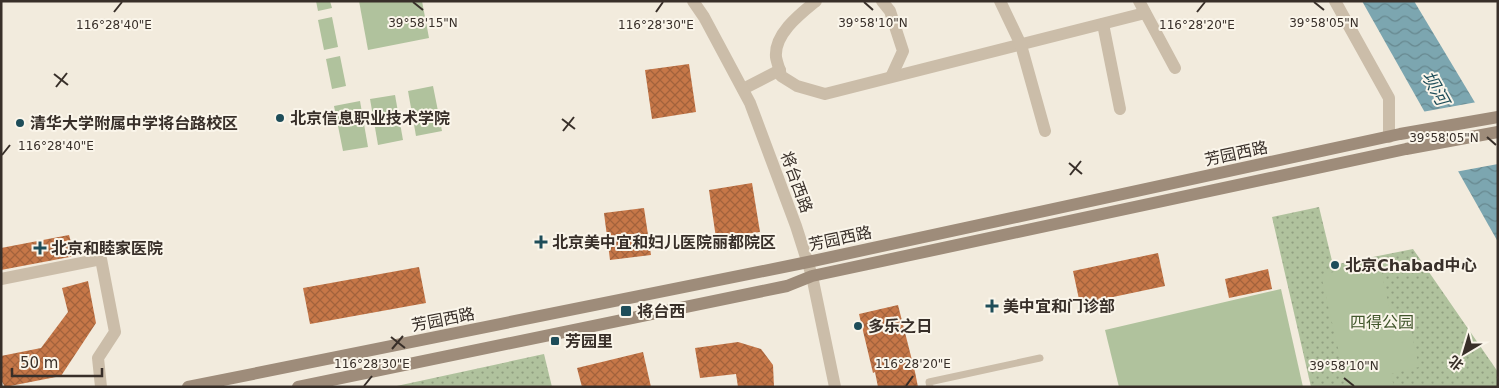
<svg xmlns="http://www.w3.org/2000/svg" width="1499" height="388" viewBox="0 0 1499 388" font-family="'DejaVu Sans','Noto Sans SC',sans-serif">
	<style>
		.park { fill: url(#park-dots) }
		.pitch { fill: #b0c29d }
		.water { fill: url(#water-waves) }
		.pier { fill: #f2ebdd }
		.building { fill: url(#building-cross-hatch) }
		.lines { fill: none; stroke-linecap: round; stroke-linejoin: round }
		.service { stroke: #cbbda9; stroke-width: 7 }
		.minor { stroke: #cbbda9; stroke-width: 12 }
		.tertiary { stroke: #cbbda9; stroke-width: 12 }
		.secondary { stroke: #9e8c7a; stroke-width: 12 }
		.ticks { fill: none; stroke: #382f29; stroke-width: 2 }
		.poi-dot { fill: #1e4d59; stroke: #faf5ea; stroke-width: 2 }
		.labels { text-anchor: middle; stroke-width: 4; stroke-linejoin: round; paint-order: stroke }
		.poi-label { font-size: 16px; font-weight: bold; fill: #382f29; stroke: #faf5ea; text-anchor: start }
		.street-label { font-size: 16px; fill: #382f29; stroke: #faf5ea }
		.park-label { font-size: 16px; fill: #41562c; stroke: #faf5ea }
		.water-label { font-size: 18px; font-style: italic; fill: #1e4d59; stroke: #faf5ea }
		.ticks-label { font-size: 12px; text-anchor: middle; fill: #382f29; stroke: #faf5ea; stroke-width: 4; stroke-linejoin: round; paint-order: stroke }
	</style>
	<defs>
		<pattern id="park-dots" width="8" height="8" patternUnits="userSpaceOnUse" patternTransform="scale(1.25)"><rect width="8" height="8" fill="#b0c29d"/><path d="M2 2h.1M6 6h.1" fill="none" stroke="#909e80" stroke-width="1.8" stroke-linecap="round"/></pattern>
		<pattern id="water-waves" width="16" height="10" patternUnits="userSpaceOnUse" patternTransform="scale(1.25)"><rect width="16" height="10" fill="#7ca6b0"/><path d="M0 5q4-4 8 0t8 0" fill="none" stroke="#67888f"/></pattern>
		<pattern id="building-cross-hatch" width="8" height="8" patternUnits="userSpaceOnUse" patternTransform="scale(1.25)"><rect width="8" height="8" fill="#c67748"/><path d="M0 0l8 8M0 8l8-8" fill="none" stroke="#a2623c"/></pattern>
	</defs>
	<rect width="100%" height="100%" fill="#f2ebdd"/>
	<!-- park -->
	<g class="park">
		<path d="M1319,207L1333,265L1413,249L1498,372V387H1311L1272,217Z"/>
		<path d="M544,354L552,387H392Z"/>
	</g>
	<!-- pitch -->
	<g class="pitch">
		<path d="M316,1H330L332,8L318,11Z"/>
		<path d="M359,1H422L429,38L368,50Z"/>
		<path d="M332,17L338,47L324,50L318,20Z"/>
		<path d="M340,56L346,86L332,89L326,59Z"/>
		<path d="M433,86L442,131L416,136L408,91Z"/>
		<path d="M395,95L403,140L378,145L370,99Z"/>
		<path d="M360,101L368,147L343,151L334,106Z"/>
		<path d="M1379,261L1393,324L1409,321L1419,367L1391,374L1394,387H1347L1321,275Z"/>
		<path d="M1281,289L1303,387H1119L1105,330Z"/>
	</g>
	<!-- water -->
	<path class="water" d="M1362,1H1414L1498,141V242Z"/>
	<!-- pier -->
	<path class="pier" d="M1477,102L1498,136V164L1455,172L1422,112Z"/>
	<!-- building -->
	<g class="building">
		<path d="M689,64L696,112L652,119L645,70Z"/>
		<path d="M752,183L760,232L716,238L709,190Z"/>
		<path d="M644,208L651,255L610,260L604,213Z"/>
		<path d="M69,235L75,256L1,270V248Z"/>
		<path d="M1158,253L1165,286L1080,304L1073,271Z"/>
		<path d="M419,267L426,303L310,324L303,288Z"/>
		<path d="M1268,269L1272,289L1229,298L1225,279Z"/>
		<path d="M88,281L96,323L61,376L5,387L1,380V356L41,348L68,312L62,288Z"/>
		<path d="M898,305L915,372L918,387H878L875,372L873,373L859,314Z"/>
		<path d="M738,342L761,349L773,365L774,387H738L736,374L700,378L695,348Z"/>
		<path d="M643,352L651,387H582L577,368Z"/>
	</g>
	<g class="lines">
		<!-- service -->
		<path class="service" d="M930,387L929,382L1040,358"/>
		<!-- minor -->
		<g class="minor">
			<path d="M816,1C800,14 774,34 776,57C777,63 780,70 781,76L797,86L825,94L1145,13"/>
			<path d="M882,1L890,11L903,51L892,75"/>
			<path d="M1000,1L1021,45L1045,131"/>
			<path d="M1139,1L1175,68"/>
			<path d="M1335,1L1389,98V137"/>
			<path d="M1103,24L1120,109"/>
			<path d="M743,89L780,70"/>
			<path d="M1,279L101,259L115,332L98,358L101,387"/>
		</g>
		<!-- tertiary -->
		<path class="tertiary" d="M693,1L704,17L750,103L796,226L812,276L835,387"/>
		<!-- secondary -->
		<g class="secondary">
			<path d="M188,387L808,262L1400,134L1498,117"/>
			<path d="M298,387L787,286L812,276L1406,149L1498,132"/>
		</g>
	</g>
	<!-- ticks -->
	<path class="ticks" d="M413,2L423,10M864,2L873,10M1314,2L1324,10M114,12L122,2M656,12L663,2M1197,12L1205,2M54,74L68,85M56,87L67,73M562,119L575,129M563,131L574,117M1487,137L1496,145M2,155L10,145M1069,163L1082,174M1070,175L1081,161M391,337L405,348M392,349L403,336M1344,378L1354,386M364,386L372,376M906,386L913,376"/>
	<!-- markers -->
	<g class="poi-dot">
		<circle cx="280" cy="118" r="5"/>
		<circle cx="20" cy="123" r="5"/>
		<path d="M538.5 234.5h5v5h5v5h-5v5h-5v-5h-5v-5h5z"/>
		<path d="M37.5 240.5h5v5h5v5h-5v5h-5v-5h-5v-5h5z"/>
		<circle cx="1335" cy="265" r="5"/>
		<path d="M989.5 298.5h5v5h5v5h-5v5h-5v-5h-5v-5h5z"/>
		<rect x="620" y="305" width="12" height="12" rx="2.5"/>
		<circle cx="858" cy="326" r="5"/>
		<rect x="550" y="336" width="10" height="10" rx="2.5"/>
	</g>
	<g class="labels">
		<!-- poi labels -->
		<g class="poi-label">
			<text x="290" y="124">北京信息职业技术学院</text>
			<text x="30" y="129">清华大学附属中学将台路校区</text>
			<text x="552" y="248">北京美中宜和妇儿医院丽都院区</text>
			<text x="51" y="254">北京和睦家医院</text>
			<text x="1345" y="271">北京Chabad中心</text>
			<text x="1003" y="312">美中宜和门诊部</text>
			<text x="637" y="317">将台西</text>
			<text x="868" y="332">多乐之日</text>
			<text x="565" y="347">芳园里</text>
		</g>
		<!-- street labels -->
		<g class="street-label">
			<text transform="translate(1236 153) rotate(-12)" y="6">芳园西路</text>
			<text transform="translate(797 182) rotate(70)" y="6">将台西路</text>
			<text transform="translate(840 238) rotate(-12)" y="6">芳园西路</text>
			<text transform="translate(443 319) rotate(-11)" y="6">芳园西路</text>
		</g>
		<!-- park labels -->
		<g class="park-label">
			<text x="1382" y="328">四得公园</text>
		</g>
		<!-- water labels -->
		<g class="water-label">
			<text transform="translate(1435 88) rotate(61)" y="6">坝河</text>
		</g>
	</g>
	<g class="ticks-label">
		<text x="423" y="27">39°58'15"N</text>
		<text x="873" y="27">39°58'10"N</text>
		<text x="1324" y="27">39°58'05"N</text>
		<text x="114" y="29">116°28'40"E</text>
		<text x="656" y="29">116°28'30"E</text>
		<text x="1197" y="29">116°28'20"E</text>
		<text x="1444" y="142">39°58'05"N</text>
		<text x="56" y="150">116°28'40"E</text>
		<text x="372" y="368">116°28'30"E</text>
		<text x="913" y="368">116°28'20"E</text>
		<text x="1344" y="370">39°58'10"N</text>
	</g>
	<!-- border -->
	<rect width="1499" height="388" fill="none" stroke="#382f29" stroke-width="5"/>
	<!-- north arrow -->
	<g transform="translate(1464 353) rotate(218)" stroke="#faf5ea" stroke-width="4" paint-order="stroke">
	<path d="M0-4L9 19L0 12L-9 19Z" fill="#382f29"/>
	<text y="-8" font-size="14" font-weight="bold" text-anchor="middle" fill="#382f29">北</text>
	</g>
	<!-- scale -->
	<path d="M12 368v8h90v-8" fill="none" stroke="#382f29" stroke-width="2.5"/>
	<text x="20" y="368" font-size="15" fill="#382f29" stroke="#faf5ea" stroke-width="4" paint-order="stroke">50 m</text>
</svg>
